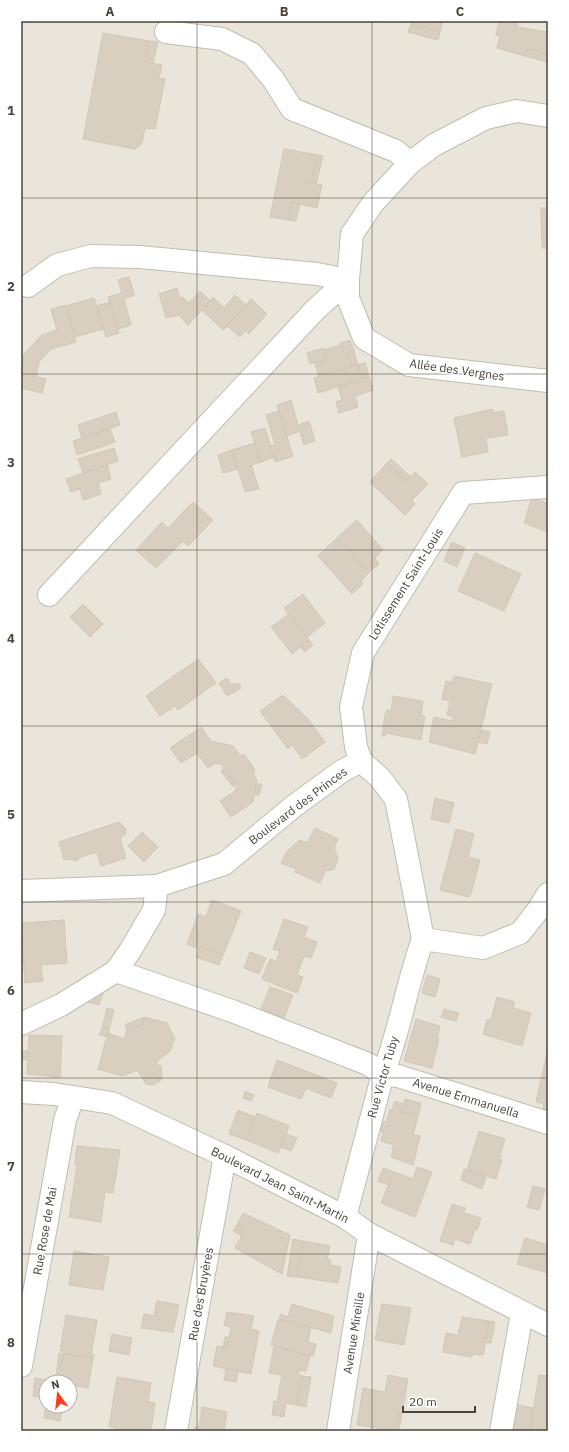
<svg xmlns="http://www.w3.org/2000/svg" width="569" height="1452" viewBox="0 0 569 1452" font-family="'IBM Plex Sans',sans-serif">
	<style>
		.residential { fill: #eae5da; fill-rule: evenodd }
		.building { fill: #d8cfc1; stroke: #d3c7b4 }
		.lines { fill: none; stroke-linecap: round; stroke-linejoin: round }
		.minor-casing { stroke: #c2bbae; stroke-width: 24 }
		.minor { stroke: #fff; stroke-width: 22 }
		.grid { fill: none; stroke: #4b4439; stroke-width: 1; stroke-opacity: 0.55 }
		.labels { text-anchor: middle; stroke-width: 3; stroke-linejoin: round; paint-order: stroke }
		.street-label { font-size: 12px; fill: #4b4439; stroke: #fff }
		.neatline { fill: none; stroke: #4b4439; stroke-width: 1.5 }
		.grid-label { font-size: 13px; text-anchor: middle; font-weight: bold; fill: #4b4439 }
	</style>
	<rect width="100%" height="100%" fill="#f6f3ec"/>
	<!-- residential -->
	<path class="residential" d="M21,21H548V1431H21ZM46,1382H70V1406H46Z"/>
	<!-- building -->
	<g class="building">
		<path d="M412,21H443L440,32L411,24Z"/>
		<path d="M499,21H518L517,27L548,32V55L527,49L525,56L497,48L500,36L496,35Z"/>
		<path d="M411,24L440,32L438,40L408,32Z"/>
		<path d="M103,33L149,41L145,62L162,65L159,78L165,79L155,129L145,128L142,143L135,149L83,139Z"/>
		<path d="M149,41L158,42L153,63L145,62Z"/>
		<path d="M527,49L548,55V62L525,56Z"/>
		<path d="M284,149L318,155L311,183L322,185L317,208L292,202L288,220L270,217Z"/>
		<path d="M318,155L323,156L316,184L311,183Z"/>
		<path d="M292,202L300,204L296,221L288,220Z"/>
		<path d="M541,208H548V248H542Z"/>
		<path d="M129,277L134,295L124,299L131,325L118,329L108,297L122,293L118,280Z"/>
		<path d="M177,288L180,298L182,297L189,303L200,291L210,301L188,325L179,315L166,318L159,294Z"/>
		<path d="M235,295L246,305L223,330L202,310L213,297L224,308Z"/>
		<path d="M94,298L103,329L75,337L66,306Z"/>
		<path d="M251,299L267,314L249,334L246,330L240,337L227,326Z"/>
		<path d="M110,302L119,333L106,337L96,306Z"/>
		<path d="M66,305L76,342L51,349L39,362L36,377L46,379L42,393L21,388V370L24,354L42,335L57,330L51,309Z"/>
		<path d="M350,340L354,351L344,354L340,343Z"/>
		<path d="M341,345L344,354L347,353L352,367L319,377L315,363L326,360L324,350Z"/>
		<path d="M323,348L326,360L310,364L307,353Z"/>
		<path d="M354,351L358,365L352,367L347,353Z"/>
		<path d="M365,363L369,377L362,379L358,365Z"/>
		<path d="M358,365L362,379L318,393L314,378Z"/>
		<path d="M369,377L373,390L355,396L358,407L339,413L336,402L342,400L338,387Z"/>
		<path d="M291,400L298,425L309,421L315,441L304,445L300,431L287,436L277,405Z"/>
		<path d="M492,409L493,413L504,411L508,435L486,438L488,452L462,457L454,418Z"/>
		<path d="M279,411L293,456L275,462L270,446L275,445L266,415Z"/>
		<path d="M116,412L120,425L82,438L78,425Z"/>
		<path d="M265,428L274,457L261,462L251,432Z"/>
		<path d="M110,429L115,442L77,455L73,441Z"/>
		<path d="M255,443L261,462L251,465L259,489L245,492L232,450Z"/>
		<path d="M114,448L118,461L83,473L78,459Z"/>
		<path d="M232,450L237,469L223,473L218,455Z"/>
		<path d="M391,459L410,476L406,481L387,463Z"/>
		<path d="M387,463L406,481L415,472L428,484L412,500L415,504L405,515L370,482Z"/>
		<path d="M107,465L111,479L98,483L101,494L83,500L80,489L71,492L66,479Z"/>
		<path d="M532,497L548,504V532L524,523Z"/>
		<path d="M193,502L213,520L188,546L183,541L156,568L136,550L162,522L168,528Z"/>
		<path d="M357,520L383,550L375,558L379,564L369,572L337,538Z"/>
		<path d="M337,538L369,572L361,581L363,584L352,594L318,556Z"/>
		<path d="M452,542L465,548L457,567L444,561Z"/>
		<path d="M475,553L521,574L504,611L458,591Z"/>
		<path d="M303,594L325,623L307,637L284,608Z"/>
		<path d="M83,604L103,624L90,637L70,617Z"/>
		<path d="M289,614L309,640L292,654L271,627Z"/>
		<path d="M309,640L313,645L305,652L300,647Z"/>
		<path d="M198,659L216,683L178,710L175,706L160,716L146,696Z"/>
		<path d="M454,676L492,684L475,754L429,742L434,717L453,721V717L447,715L450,701L442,699L446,681L452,683Z"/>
		<path d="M227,678L231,684H239L241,688L227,696L219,683Z"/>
		<path d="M283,695L308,719L325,742L302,759L292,745L288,749L260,711Z"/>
		<path d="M393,696L423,701L421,715L425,716L421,740L386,733L385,736H382L385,715L387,710L391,711Z"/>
		<path d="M201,727L211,741L233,746L240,756L244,754L255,770L253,773L257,780L253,802L231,817L220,801L235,791L237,785L221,764L215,763L208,768L197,753L181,763L170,748Z"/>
		<path d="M481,730L490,732L487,744L478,742Z"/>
		<path d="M224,768L236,784L233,787L221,771Z"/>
		<path d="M257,784H262L259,795L254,794Z"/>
		<path d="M435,798L454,803L449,823L431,819Z"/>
		<path d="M119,822L126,829L125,835L120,838L126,858L101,866L97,852L81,857L76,861L70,859L64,860L59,842Z"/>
		<path d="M315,828L338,839L334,848L338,858L334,869L325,871L320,883L295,872L296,869L281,863L287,851L300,840L307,843Z"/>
		<path d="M456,829L474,834L468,857L480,860L471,894L470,893L469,897L440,890Z"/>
		<path d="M142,832L158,847L144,862L128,846Z"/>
		<path d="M212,900L241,911L223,955L201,946L199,949L187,944L198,914L206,917Z"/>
		<path d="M284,919L308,927L304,937L317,942L311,958L304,956L297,975L303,977L297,993L262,979L270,959L276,961L280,951L273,949Z"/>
		<path d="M64,920L67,963L41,965L43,981L25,983L21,923Z"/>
		<path d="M201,946L223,955L219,965L196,957Z"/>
		<path d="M250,952L266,958L259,974L244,968Z"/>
		<path d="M427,975L440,979L435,997L422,993Z"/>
		<path d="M270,987L293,995L284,1018L261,1009Z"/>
		<path d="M99,992L103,994L99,1005L87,1002Z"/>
		<path d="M497,997L515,1002L513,1008L531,1013L522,1046L483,1034L487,1019L491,1020Z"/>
		<path d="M107,1008L114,1010L109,1030L102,1028Z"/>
		<path d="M444,1009L459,1013L456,1021L441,1017Z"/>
		<path d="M144,1017L143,1024L127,1030L125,1025Z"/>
		<path d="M144,1017L167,1023L175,1039L170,1051L157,1061V1066L160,1065L162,1069L143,1079L137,1070L123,1076L98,1069L108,1033L124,1039L127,1030L143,1024Z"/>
		<path d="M416,1019L440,1026L437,1038L439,1039L432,1068L404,1061Z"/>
		<path d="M102,1028L109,1030L107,1037L99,1035Z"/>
		<path d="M29,1035L62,1036L60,1077L27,1074Z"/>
		<rect x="22" y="1051" width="6" height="9"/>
		<path d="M547,1053H548V1110L543,1109L544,1104L536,1102Z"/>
		<path d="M277,1060L337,1083L331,1098L306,1088L301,1099L268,1087Z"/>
		<path d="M161,1070L162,1073L161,1080L152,1085L146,1084L143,1079Z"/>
		<path d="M245,1091L254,1095L251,1101L243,1098Z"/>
		<path d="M405,1099L421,1103L418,1117L401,1112Z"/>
		<path d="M395,1101L404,1104L401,1112L418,1117L413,1135L420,1136L413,1165L391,1157L394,1145L381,1141L383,1132L380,1131L382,1121L386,1122L390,1109L392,1110Z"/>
		<path d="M238,1110L255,1117L246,1140L229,1134Z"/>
		<path d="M257,1113L289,1126L278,1153L246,1140Z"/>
		<path d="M479,1131L505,1139L499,1159L502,1160L496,1179L467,1170Z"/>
		<path d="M286,1134L297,1138L291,1151L281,1147Z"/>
		<path d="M77,1146L120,1150L113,1193L105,1192L101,1222L69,1217L77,1166L75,1164Z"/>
		<path d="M417,1167L432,1172L415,1217L381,1203L394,1172L413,1179Z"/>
		<path d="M383,1168L394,1172L389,1185L378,1181Z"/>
		<path d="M464,1169L486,1177L482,1189L461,1180Z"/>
		<path d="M533,1186L545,1189L539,1210L527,1207Z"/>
		<path d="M452,1204L465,1208L464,1213L481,1218L477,1230L475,1229L470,1244L455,1239L453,1245L440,1241Z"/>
		<path d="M243,1213L290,1235L282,1274L235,1248L245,1230L237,1225Z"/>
		<path d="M237,1225L245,1230L242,1236L233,1231Z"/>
		<path d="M525,1238L548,1245V1273L517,1264Z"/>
		<path d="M293,1239L303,1241L297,1277L287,1276Z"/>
		<path d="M303,1241L330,1246L327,1259L331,1260L330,1265L341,1267L338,1283L297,1277Z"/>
		<path d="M74,1251L109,1257L103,1290L69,1285Z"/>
		<path d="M157,1301L179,1305L173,1332L141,1328L144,1314L154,1316Z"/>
		<path d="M292,1304L334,1316L331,1333L279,1319L281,1314L288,1317Z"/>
		<path d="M382,1304L411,1308L404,1345L375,1340Z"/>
		<path d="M227,1312L254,1316L251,1329L259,1331L251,1374L213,1366L217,1346L227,1348L231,1327L224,1325Z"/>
		<path d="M66,1315L97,1320L91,1355H94L93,1358L63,1354V1351H60Z"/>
		<path d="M462,1317L489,1321L483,1355L473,1354L472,1357L443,1352L446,1333L458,1335Z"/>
		<path d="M278,1320L311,1328L308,1342L316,1344L313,1356L271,1345Z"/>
		<path d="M489,1321L495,1322L491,1343L485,1342Z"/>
		<path d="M112,1334L132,1338L129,1355L109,1351Z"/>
		<path d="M225,1337H229L227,1348L223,1347Z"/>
		<path d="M274,1346L310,1356L306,1371L299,1370L298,1375L302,1376L297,1405L286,1403L284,1417L272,1415L274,1401L277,1402L282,1375L269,1373Z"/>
		<path d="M59,1353L63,1354L60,1369H57Z"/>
		<path d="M63,1354L93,1358L88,1388L70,1385V1382H55L57,1369H60Z"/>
		<path d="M226,1369L238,1371L236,1382L224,1380Z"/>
		<path d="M388,1375L408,1379L402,1413L399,1412L395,1431L357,1425L363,1388L385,1392Z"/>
		<path d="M539,1375L548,1376V1431H530Z"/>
		<path d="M302,1376L311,1377L306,1407L297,1405Z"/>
		<path d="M117,1377L151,1383L148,1402L155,1403L151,1431H114L115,1427H109Z"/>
		<path d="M35,1378L55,1382H46V1398L33,1396Z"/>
		<path d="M517,1405L533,1408L530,1431L513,1429Z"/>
		<path d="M46,1406L62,1408L60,1421L44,1418Z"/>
		<path d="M202,1407L227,1412L224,1431H195V1427H199Z"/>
		<path d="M399,1412L402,1413L399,1431H395Z"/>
	</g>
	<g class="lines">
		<defs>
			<g id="minor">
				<path d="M166,32L222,39L252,54L273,79L292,109L396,151L410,163"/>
				<path d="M548,116L517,111L486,118L434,145L410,163L373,203L352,234L348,280V298L364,338L409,365L548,381"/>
				<path d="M28,286L57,265L91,256L140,257L317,274L348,280"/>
				<path d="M49,595L315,310L348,280"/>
				<path d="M361,761L356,747L351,707L363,653L463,493L548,487"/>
				<path d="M21,891L157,886L224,864L294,806L342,771L361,761L380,778L396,799L423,939L483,948L520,933L539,909L548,894"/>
				<path d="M116,971L232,1011L368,1064L383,1074L398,1076L548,1123"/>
				<path d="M21,1024L61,1005L116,971L130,951L154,910L157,886"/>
				<path d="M21,1092L54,1094L112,1103L225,1156L345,1217L369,1234L548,1325"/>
				<path d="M345,1217L383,1074C400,1030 407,983 423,939"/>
				<path d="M21,1366L65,1120L73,1097"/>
				<path d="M176,1431L225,1156"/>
				<path d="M338,1431L369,1234"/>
				<path d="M501,1431L522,1313"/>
			</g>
		</defs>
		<!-- minor casing -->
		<use href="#minor" class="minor-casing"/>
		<!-- minor -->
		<use href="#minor" class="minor"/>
	</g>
	<!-- grid -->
	<path class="grid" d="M197,21V1431M372,21V1431M21,198H548M21,374H548M21,550H548M21,726H548M21,902H548M21,1078H548M21,1254H548"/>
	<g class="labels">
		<!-- street labels -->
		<g class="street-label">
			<text transform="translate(457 370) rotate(8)" y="4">Allée des Vergnes</text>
			<text transform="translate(406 584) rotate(-58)" y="4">Lotissement Saint-Louis</text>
			<text transform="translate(298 806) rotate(-37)" y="4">Boulevard des Princes</text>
			<text transform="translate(383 1077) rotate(-74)" y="4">Rue Victor Tuby</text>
			<text transform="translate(466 1098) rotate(17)" y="4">Avenue Emmanuella</text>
			<text transform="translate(280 1185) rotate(27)" y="4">Boulevard Jean Saint-Martin</text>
			<text transform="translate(45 1231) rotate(-80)" y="4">Rue Rose de Mai</text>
			<text transform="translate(201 1294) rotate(-80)" y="4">Rue des Bruyères</text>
			<text transform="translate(354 1333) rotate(-81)" y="4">Avenue Mireille</text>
		</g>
	</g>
	<!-- border -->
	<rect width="569" height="1452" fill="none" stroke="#ffffff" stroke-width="44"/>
	<!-- north arrow -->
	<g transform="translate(58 1394) rotate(345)"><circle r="19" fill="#ffffff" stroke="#b7b4b0"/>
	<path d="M0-3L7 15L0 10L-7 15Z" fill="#fc3f1d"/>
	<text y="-6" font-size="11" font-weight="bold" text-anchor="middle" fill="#4b4439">N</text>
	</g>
	<!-- scale -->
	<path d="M403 1406v6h72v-6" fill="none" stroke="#4b4439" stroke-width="2"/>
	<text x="409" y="1406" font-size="12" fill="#4b4439" stroke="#ffffff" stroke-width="3" paint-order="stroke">20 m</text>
	<rect x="22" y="22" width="525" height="1408" class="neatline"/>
	<g class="grid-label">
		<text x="110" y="16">A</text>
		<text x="284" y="16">B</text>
		<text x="460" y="16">C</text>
		<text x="11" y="115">1</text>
		<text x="11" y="291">2</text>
		<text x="11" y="467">3</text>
		<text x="11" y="643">4</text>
		<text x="11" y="819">5</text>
		<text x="11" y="995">6</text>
		<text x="11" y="1171">7</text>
		<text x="11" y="1347">8</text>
	</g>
</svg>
